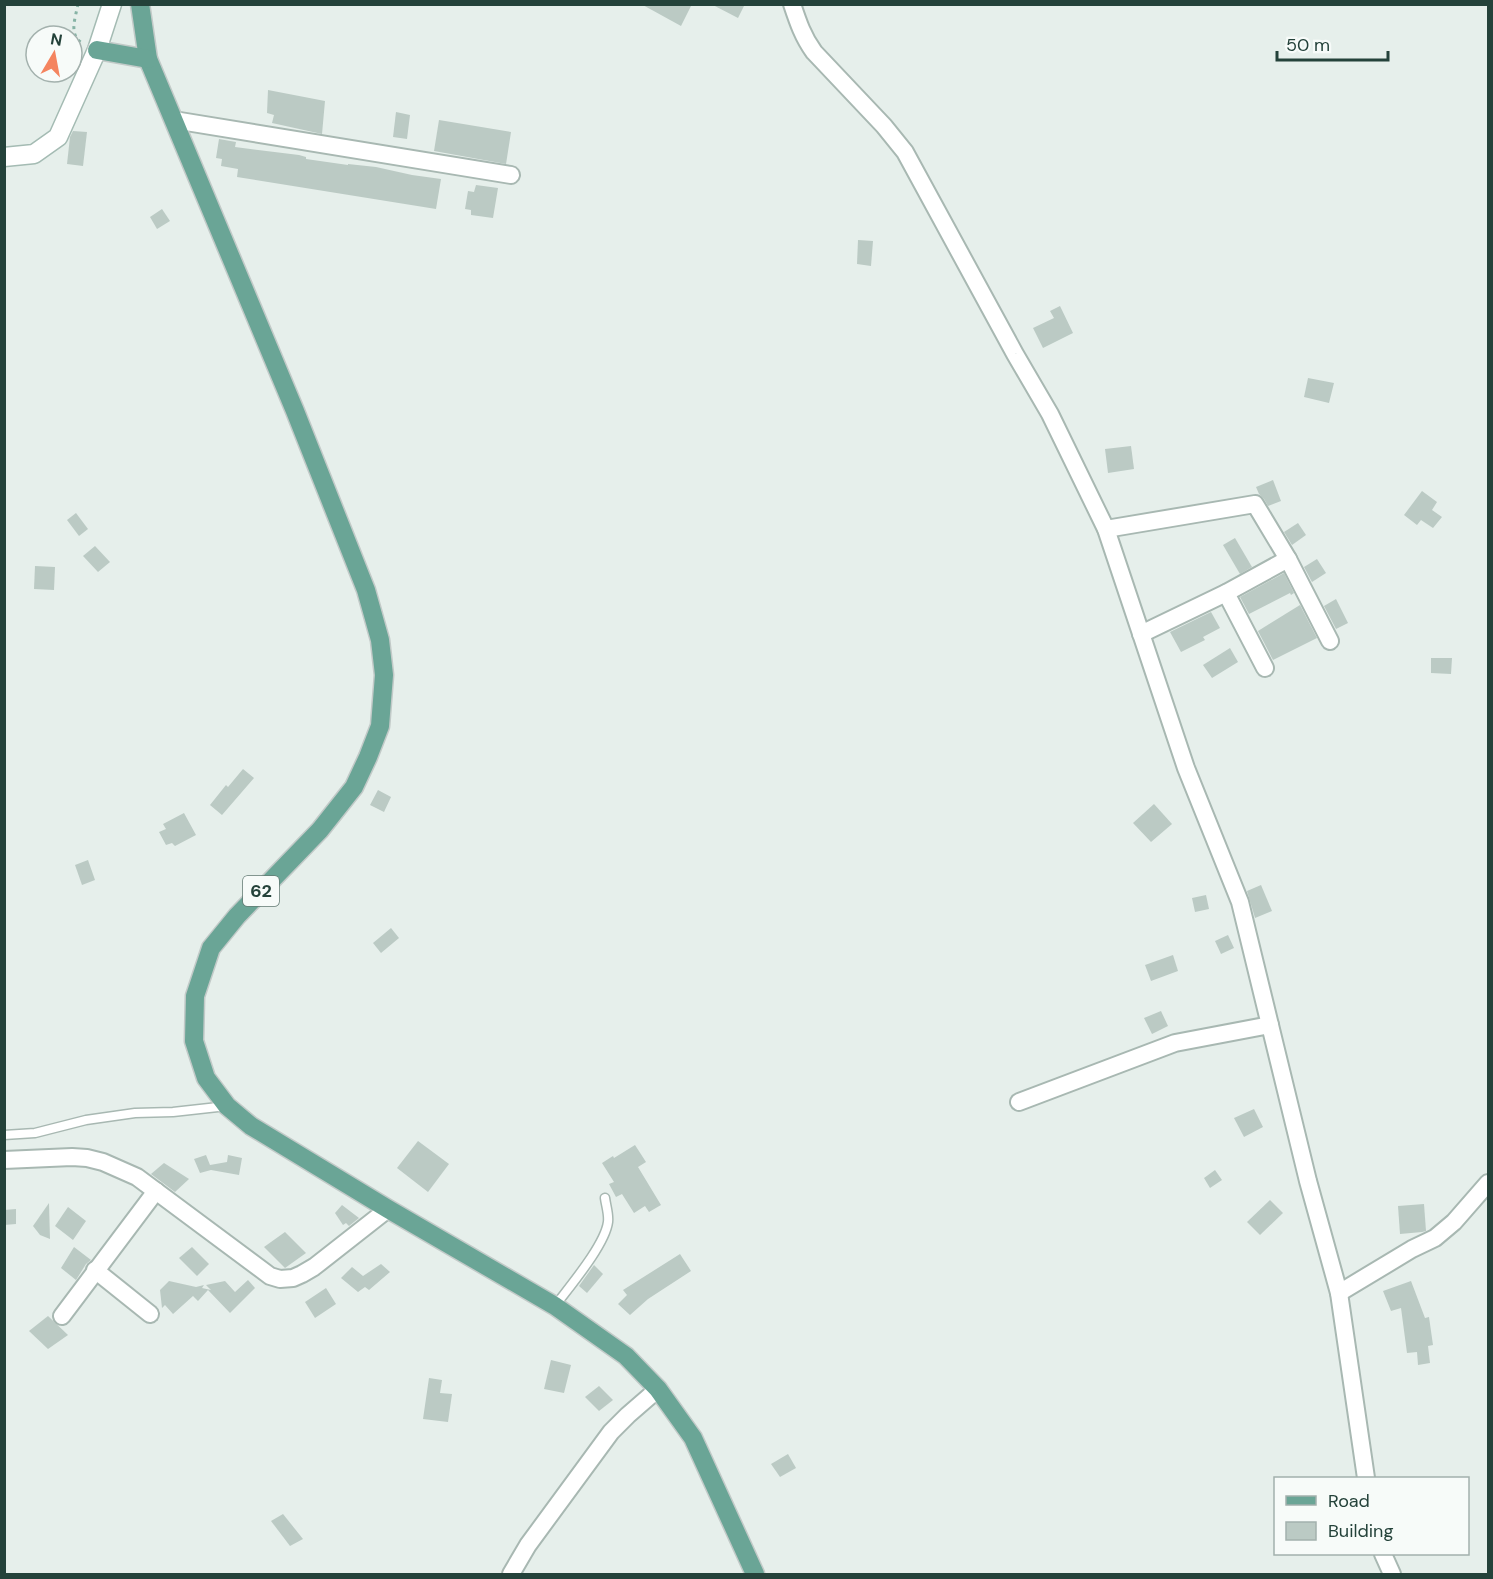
<svg xmlns="http://www.w3.org/2000/svg" width="1493" height="1579" viewBox="0 0 1493 1579" font-family="'DM Sans',sans-serif">
	<style>
		.building { fill: #bbcac4 }
		.lines { fill: none; stroke-linecap: round; stroke-linejoin: round }
		.lane-casing { stroke: #a8b8b2; stroke-width: 11 }
		.street-casing { stroke: #a8b8b2; stroke-width: 20 }
		.secondary-casing { stroke: #a4bbb3; stroke-width: 21 }
		.primary-casing { stroke: #c2cac8; stroke-width: 21 }
		.path { stroke: #86b3a5; stroke-width: 3; stroke-dasharray: 3 4.5; stroke-linecap: butt }
		.lane { stroke: #fff; stroke-width: 8 }
		.street { stroke: #fff; stroke-width: 16 }
		.secondary { stroke: #fff; stroke-width: 18 }
		.primary { stroke: #6aa596; stroke-width: 18 }
		.labels { text-anchor: middle; stroke-width: 4.5; stroke-linejoin: round; paint-order: stroke }
		.shield { fill: #f7fbf9; stroke: #637a73; stroke-width: 1.5 }
		.shield-label { font-size: 18px; font-weight: bold; fill: #24423a }
	</style>
	<rect width="100%" height="100%" fill="#e6efeb"/>
	<!-- building -->
	<g class="building">
		<path d="M641,4H692L681,26Z"/>
		<path d="M711,4H745L738,18Z"/>
		<path d="M268,90L325,101L322,134L272,123L274,115L267,113Z"/>
		<path d="M396,112L410,115L407,139L393,137Z"/>
		<path d="M439,120L511,132L506,164L434,151Z"/>
		<path d="M73,131L87,132L83,166L67,164L70,137Z"/>
		<path d="M219,139L236,142L235,147L299,155L306,157V159L348,165V164L376,167L412,175L441,179L436,209L237,177L238,169L221,166L222,159L216,158Z"/>
		<path d="M476,185L498,188L493,218L471,215V210L465,209L468,191L474,192Z"/>
		<path d="M162,209L170,221L157,229L150,217Z"/>
		<path d="M858,240L873,241L871,266L857,264Z"/>
		<path d="M1060,306L1073,333L1043,348L1033,328L1054,318L1050,311Z"/>
		<path d="M1308,378L1334,383L1329,403L1304,397Z"/>
		<path d="M1131,446L1134,469L1108,473L1105,449Z"/>
		<path d="M1273,480L1281,501L1268,506L1264,499L1259,494L1256,487Z"/>
		<path d="M1422,491L1437,502L1432,510L1442,517L1433,528L1421,520L1417,525L1404,515Z"/>
		<path d="M76,513L88,529L79,536L67,520Z"/>
		<path d="M1298,523L1306,535L1292,545L1284,532Z"/>
		<path d="M1235,538L1252,567L1240,574L1223,545Z"/>
		<path d="M95,546L110,562L98,572L83,556Z"/>
		<path d="M1317,559L1326,573L1312,582L1304,567Z"/>
		<path d="M35,566L55,567L54,590L34,589Z"/>
		<path d="M1284,573L1294,593L1291,595L1290,593L1249,614L1240,597Z"/>
		<path d="M1336,599L1348,623L1336,629L1324,606Z"/>
		<path d="M1300,605L1317,638L1273,660L1258,631Z"/>
		<path d="M1211,612L1220,628L1203,637L1205,640L1181,652L1170,632Z"/>
		<path d="M1230,648L1238,662L1212,678L1203,665Z"/>
		<path d="M1431,658H1452L1451,674L1431,673Z"/>
		<path d="M243,769L254,778L222,815L210,805L226,785L228,787Z"/>
		<path d="M378,790L391,797L384,812L370,805Z"/>
		<path d="M1154,804L1172,824L1151,842L1133,823Z"/>
		<path d="M184,813L196,835L175,846L172,843L166,845L159,832L166,829L163,824Z"/>
		<path d="M88,860L95,880L82,885L75,865Z"/>
		<path d="M1261,885L1272,911L1255,918L1247,891Z"/>
		<path d="M1206,895L1209,909L1195,912L1192,898Z"/>
		<path d="M391,928L399,938L381,953L373,943Z"/>
		<path d="M1228,935L1234,948L1221,954L1215,941Z"/>
		<path d="M1173,955L1178,971L1151,981L1145,965Z"/>
		<path d="M1161,1011L1168,1026L1152,1034L1144,1018Z"/>
		<path d="M1254,1109L1263,1127L1244,1137L1234,1118Z"/>
		<path d="M418,1141L449,1164L428,1192L397,1168Z"/>
		<path d="M635,1145L646,1162L638,1167L661,1205L649,1212L645,1206L634,1213L622,1194L616,1197L609,1184L614,1182L602,1163L613,1156L614,1158Z"/>
		<path d="M206,1155L210,1165L227,1162L228,1155L242,1158L239,1175L211,1170L200,1173L194,1159Z"/>
		<path d="M164,1163L189,1179L175,1192L151,1174Z"/>
		<path d="M1215,1170L1222,1180L1210,1188L1204,1178Z"/>
		<path d="M1270,1200L1283,1213L1260,1235L1247,1222Z"/>
		<path d="M49,1203L50,1239L40,1235L33,1226Z"/>
		<path d="M1424,1204L1426,1231L1422,1232L1400,1234L1398,1206Z"/>
		<path d="M342,1205L359,1218L349,1226L346,1223L343,1225L335,1213Z"/>
		<path d="M68,1207L86,1221L73,1240L55,1226Z"/>
		<path d="M16,1209V1224L4,1225V1210Z"/>
		<path d="M285,1232L306,1253L285,1268L264,1247Z"/>
		<path d="M74,1247L91,1260L86,1264L76,1280L61,1268Z"/>
		<path d="M192,1247L209,1264L197,1276L179,1258Z"/>
		<path d="M680,1254L691,1271L648,1299L630,1315L618,1304L627,1295L623,1290Z"/>
		<path d="M381,1264L390,1272L369,1290L365,1287L358,1292L341,1278L352,1267L363,1276Z"/>
		<path d="M594,1265L603,1274L587,1293L579,1286Z"/>
		<path d="M248,1280L255,1288L230,1313L208,1290L198,1301L193,1296L173,1314L165,1305L162,1308L160,1290L169,1281L196,1287L204,1285L202,1288L211,1290L206,1285L225,1281L235,1292Z"/>
		<path d="M1411,1281L1425,1318L1429,1317L1433,1345L1428,1346L1430,1363L1418,1365L1417,1352L1407,1353L1401,1308L1391,1311L1383,1291Z"/>
		<path d="M326,1288L336,1304L315,1318L305,1302Z"/>
		<path d="M48,1316L68,1335L48,1349L29,1331Z"/>
		<path d="M551,1360L571,1365L564,1393L544,1389Z"/>
		<path d="M429,1378L442,1380L440,1393L452,1394L448,1422L423,1419Z"/>
		<path d="M599,1386L613,1400L599,1411L585,1397Z"/>
		<path d="M788,1454L796,1468L780,1477L771,1464Z"/>
		<path d="M283,1514L303,1539L290,1546L271,1521Z"/>
	</g>
	<g class="lines">
		<defs>
			<g id="lane">
				<path d="M4,1135L35,1133L86,1120L135,1113L173,1112L227,1106"/>
				<path d="M555,1306C570,1286 605,1245 608,1222C609,1214 606,1206 605,1198"/>
			</g>
			<g id="street">
				<path d="M792,4C798,22 803,37 814,52L884,126L905,152L1015,354L1050,414L1106,529L1186,768L1240,902L1308,1181L1339,1293L1366,1478"/>
				<path d="M174,120L511,175"/>
				<path d="M1106,529L1255,504L1288,559L1330,641"/>
				<path d="M1226,593L1265,668"/>
				<path d="M1141,634L1226,593L1288,559"/>
				<path d="M1019,1102L1175,1043L1270,1025"/>
				<path d="M4,1160L72,1157L87,1158L103,1162L137,1177L270,1276L280,1279L293,1278L302,1274L314,1267L388,1209"/>
				<path d="M95,1270L150,1314"/>
				<path d="M1339,1293L1412,1249L1435,1238L1454,1222L1488,1183"/>
				<path d="M62,1316L156,1191"/>
				<path d="M1383,1554L1392,1574"/>
				<path d="M511,1574L528,1545L611,1432L628,1415L658,1389"/>
			</g>
			<path id="secondary" d="M4,157L34,154L58,137L97,50L112,4"/>
			<g id="primary">
				<path d="M140,4L148,59L295,411L366,590L380,640L384,675L380,726L368,757L354,787L320,830L237,916L211,948L195,996L194,1041L206,1078L227,1106L251,1126L388,1209L555,1306L626,1356L658,1389L693,1438L755,1574"/>
				<path d="M97,50L148,59"/>
			</g>
		</defs>
		<!-- lane casing -->
		<use href="#lane" class="lane-casing"/>
		<!-- street casing -->
		<use href="#street" class="street-casing"/>
		<!-- secondary casing -->
		<use href="#secondary" class="secondary-casing"/>
		<!-- primary casing -->
		<use href="#primary" class="primary-casing"/>
		<!-- path -->
		<path class="path" d="M78,4C75,20 68,36 84,44"/>
		<!-- lane -->
		<use href="#lane" class="lane"/>
		<!-- street -->
		<use href="#street" class="street"/>
		<!-- secondary -->
		<use href="#secondary" class="secondary"/>
		<!-- primary -->
		<use href="#primary" class="primary"/>
	</g>
	<g class="labels">
		<!-- shield labels -->
		<rect class="shield" x="243" y="876" width="36" height="30" rx="4.5"/>
		<g class="shield-label">
			<text x="261" y="897">62</text>
		</g>
	</g>
	<!-- border -->
	<rect width="1493" height="1579" fill="none" stroke="#24423a" stroke-width="12"/>
	<!-- legend -->
	<rect x="1274" y="1477" width="195" height="78" fill="#f7fbf9" stroke="#a3b1ad" stroke-width="1.5"/>
	<rect x="1286" y="1496" width="30" height="9" fill="#6aa596" stroke="#a3b1ad" stroke-width="1.5"/>
	<text x="1328" y="1507" font-size="18" fill="#24423a">Road</text>
	<rect x="1286" y="1522" width="30" height="18" fill="#bbcac4" stroke="#a3b1ad" stroke-width="1.5"/>
	<text x="1328" y="1537" font-size="18" fill="#24423a">Building</text>
	<!-- north arrow -->
	<g transform="translate(54 54) rotate(10)"><circle r="28" fill="#f7fbf9" stroke="#a3b1ad" stroke-width="1.5"/>
	<path d="M0-4.5L10 22L0 15L-10 22Z" fill="#f4845f"/>
	<text y="-9" font-size="16" font-weight="bold" text-anchor="middle" fill="#24423a">N</text>
	</g>
	<!-- scale -->
	<path d="M1277 51v9h111v-9" fill="none" stroke="#24423a" stroke-width="3"/>
	<text x="1286" y="51" font-size="18" fill="#24423a" stroke="#f7fbf9" stroke-width="4.5" paint-order="stroke">50 m</text>
</svg>
